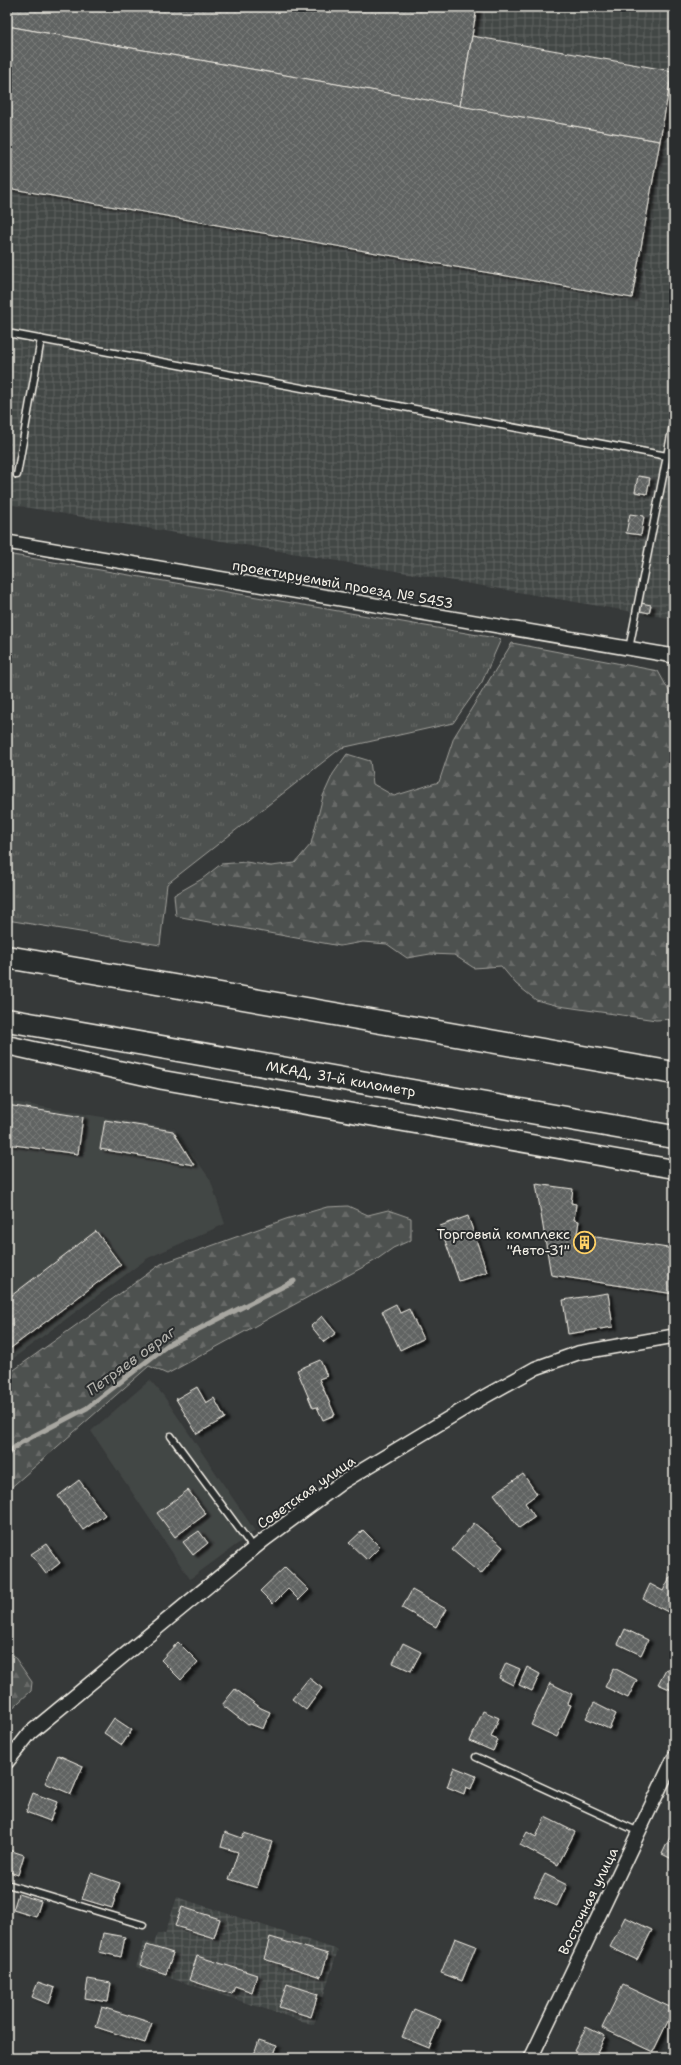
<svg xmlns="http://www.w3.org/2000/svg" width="681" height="2065" viewBox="0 0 681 2065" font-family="'Shantell Sans',sans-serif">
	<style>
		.built { fill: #434645 }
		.industrial { fill: url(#industrial-grid) }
		.grass { fill: url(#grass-tufts); stroke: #a1a19c }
		.forest { fill: url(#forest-firs); stroke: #a1a19c }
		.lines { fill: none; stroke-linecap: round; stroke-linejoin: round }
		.stream { stroke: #a8a7a1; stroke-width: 5 }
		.building { fill: url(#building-cross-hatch); stroke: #f4f1e8; filter: url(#shadow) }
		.lane-casing { stroke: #f4f1e8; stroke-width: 9 }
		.street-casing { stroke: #f4f1e8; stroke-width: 16 }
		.secondary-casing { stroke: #f4f1e8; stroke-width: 21 }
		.highway-casing { stroke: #f4f1e8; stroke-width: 25 }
		.lane { stroke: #2a2d2e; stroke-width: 6 }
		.street { stroke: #2a2d2e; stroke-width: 13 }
		.secondary { stroke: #2a2d2e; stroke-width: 18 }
		.highway { stroke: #2a2d2e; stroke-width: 22 }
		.labels { text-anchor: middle; stroke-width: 4; stroke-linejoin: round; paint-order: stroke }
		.street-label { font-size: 14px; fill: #f4f1e8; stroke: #2a2d2e }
		.poi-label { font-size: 14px; fill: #f4f1e8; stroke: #2a2d2e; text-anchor: end }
		.water-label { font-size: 15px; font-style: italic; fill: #b4b3ad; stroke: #2a2d2e }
	</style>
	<defs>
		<pattern id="industrial-grid" width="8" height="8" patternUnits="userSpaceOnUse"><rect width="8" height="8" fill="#434645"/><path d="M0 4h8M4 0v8" fill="none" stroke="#5f6160"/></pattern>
		<pattern id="grass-tufts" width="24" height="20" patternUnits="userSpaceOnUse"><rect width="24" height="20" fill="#4e514f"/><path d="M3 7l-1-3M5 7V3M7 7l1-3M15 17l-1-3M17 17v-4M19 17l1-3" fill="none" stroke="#686a68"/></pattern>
		<pattern id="forest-firs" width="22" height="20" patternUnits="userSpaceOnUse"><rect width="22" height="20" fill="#4e514f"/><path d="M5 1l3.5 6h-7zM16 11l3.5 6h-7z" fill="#686a68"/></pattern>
		<pattern id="building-cross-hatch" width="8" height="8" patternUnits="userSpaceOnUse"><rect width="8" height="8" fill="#616362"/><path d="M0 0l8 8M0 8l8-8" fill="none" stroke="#787a78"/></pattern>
		<filter id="shadow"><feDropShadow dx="4.5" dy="2.5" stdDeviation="1" flood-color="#0009"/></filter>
	</defs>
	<rect width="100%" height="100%" fill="#363939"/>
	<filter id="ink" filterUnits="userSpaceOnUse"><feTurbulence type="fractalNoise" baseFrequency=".025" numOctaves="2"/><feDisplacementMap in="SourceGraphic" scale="8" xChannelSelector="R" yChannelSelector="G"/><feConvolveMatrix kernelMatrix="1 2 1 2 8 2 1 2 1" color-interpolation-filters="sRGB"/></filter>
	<g filter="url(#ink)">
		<!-- built -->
		<g class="built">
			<path d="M7,1101L174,1129L210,1179L225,1224L148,1258L7,1363Z"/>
			<path d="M150,1380L163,1395L255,1531L190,1579L91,1431Z"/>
		</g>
		<!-- industrial -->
		<g class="industrial">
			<path d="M7,7H674V619L7,504Z"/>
			<path d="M177,1897L338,1950L314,2025L136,1967L144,1941L154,1944L158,1933L165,1934Z"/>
		</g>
		<!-- grass -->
		<path class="grass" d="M7,554L501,639L482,682L453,723L341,748L167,884L160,945L7,920Z"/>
		<!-- forest -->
		<g class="forest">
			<path d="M512,643L658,671L674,700V1019L656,1020L559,1006L536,1000L516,984L501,966L474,968L454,955L430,954L407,958L387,944L363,942L340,946L176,916L174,895L202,879L221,864L246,862L271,866L295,863L311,844L323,796L333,774L347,754L370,761L373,784L394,796L439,782L454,737Z"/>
			<path d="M348,1206L368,1215L388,1210L411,1218V1240L393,1248L376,1260L167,1374L149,1366L7,1491V1375L161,1264L286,1219L327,1207Z"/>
			<path d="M7,1646L32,1682L31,1691L7,1713Z"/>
		</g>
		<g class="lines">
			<!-- stream -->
			<path class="stream" d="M7,1454L20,1443L87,1408L169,1344L294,1281"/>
		</g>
		<!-- building -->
		<g class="building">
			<path d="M7,7H477L460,106L7,26Z"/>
			<path d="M7,26L660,141L632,298L7,188Z"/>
			<path d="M472,36L672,71L660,141L460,106Z"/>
			<path d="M638,476L650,478L647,494L635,492Z"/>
			<path d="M630,514L644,516L641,535L626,533Z"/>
			<path d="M641,603L651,605L649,613L640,611Z"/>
			<path d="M7,1105L83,1117L78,1154L7,1144Z"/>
			<path d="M105,1120L173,1131L194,1165L100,1149Z"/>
			<path d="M536,1184L573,1189L571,1203L576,1204L574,1220L579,1221L577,1234L674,1249V1294L551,1275Z"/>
			<path d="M468,1216L487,1272L459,1281L440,1226Z"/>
			<path d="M96,1231L121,1265L7,1351V1299Z"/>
			<path d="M608,1293L613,1327L568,1334L563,1300Z"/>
			<path d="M396,1304L400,1313L409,1309L423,1339L400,1350L382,1311Z"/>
			<path d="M322,1316L336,1333L324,1342L311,1326Z"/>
			<path d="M320,1360L327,1376L319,1379L335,1415L323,1420L317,1407L313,1408L297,1370Z"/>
			<path d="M197,1387L206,1403L214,1398L225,1418L197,1434L176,1399Z"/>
			<path d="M523,1474L537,1494L525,1503L535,1517L519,1528L494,1494Z"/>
			<path d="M79,1480L105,1515L83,1530L58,1496Z"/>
			<path d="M188,1490L206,1514L175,1537L157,1513Z"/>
			<path d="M474,1523L503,1547L481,1574L452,1550Z"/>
			<path d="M363,1530L380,1547L367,1560L349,1543Z"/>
			<path d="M199,1531L208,1543L193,1555L183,1542Z"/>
			<path d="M46,1544L60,1563L46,1574L31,1554Z"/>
			<path d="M285,1567L309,1590L299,1600L288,1589L273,1604L260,1591Z"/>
			<path d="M670,1577L674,1579V1600L668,1612L643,1599L650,1584L663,1591Z"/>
			<path d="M412,1590L446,1609L436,1627L402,1608Z"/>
			<path d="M625,1629L648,1640L641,1655L618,1644Z"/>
			<path d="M178,1642L198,1662L181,1680L161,1660Z"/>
			<path d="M403,1643L421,1652L411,1671L393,1663Z"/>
			<path d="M506,1663L520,1669L513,1685L499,1678Z"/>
			<path d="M527,1667L540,1674L532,1691L519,1685Z"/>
			<path d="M614,1668L637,1680L628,1698L605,1687Z"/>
			<path d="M666,1669L674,1673V1691L658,1684Z"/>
			<path d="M309,1678L322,1688L306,1710L292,1699Z"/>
			<path d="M550,1683L572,1694L568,1704L571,1705L557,1737L531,1725Z"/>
			<path d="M235,1689L261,1708L270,1712L263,1729L250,1724L248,1725L222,1705Z"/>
			<path d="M594,1703L616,1714L609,1729L586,1718Z"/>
			<path d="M483,1711L499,1718L491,1737L498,1740L493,1751L470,1741Z"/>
			<path d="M114,1718L132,1730L122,1745L104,1733Z"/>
			<path d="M58,1755L83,1766L71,1794L45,1783Z"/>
			<path d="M454,1767L476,1776L471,1789L466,1787L464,1794L447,1787Z"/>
			<path d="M33,1793L57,1802L50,1821L26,1812Z"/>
			<path d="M545,1817L575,1832L558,1865L520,1845L527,1832L536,1837Z"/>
			<path d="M674,1829V1860L662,1854Z"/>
			<path d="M225,1832L242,1838L244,1833L272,1842L257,1888L229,1879L238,1852L221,1847Z"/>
			<path d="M9,1850L24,1855L18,1875L7,1871Z"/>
			<path d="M91,1873L120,1883L112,1908L82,1899Z"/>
			<path d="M545,1874L567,1885L557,1906L534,1896Z"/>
			<path d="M18,1894L41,1901L36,1917L13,1910Z"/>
			<path d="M182,1907L220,1919L214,1938L175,1926Z"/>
			<path d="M625,1917L652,1930L637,1960L610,1947Z"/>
			<path d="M103,1933L125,1937L121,1957L99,1952Z"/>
			<path d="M270,1937L328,1954L321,1977L264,1959Z"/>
			<path d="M455,1938L476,1946L462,1981L441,1973Z"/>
			<path d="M147,1945L173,1953L166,1974L140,1965Z"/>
			<path d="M197,1956L257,1975L252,1992L235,1986L232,1994L189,1980Z"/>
			<path d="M88,1979L111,1983L108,2002L85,1998Z"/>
			<path d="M38,1982L55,1988L49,2004L32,1997Z"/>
			<path d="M287,1984L318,1994L311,2017L279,2007Z"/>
			<path d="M623,1985L674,2009L653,2052L602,2028Z"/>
			<path d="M102,2007L152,2023L145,2043L96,2027Z"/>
			<path d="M414,2009L441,2020L429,2048L402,2037Z"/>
			<path d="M586,2027L605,2036L595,2058H588L574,2051Z"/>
			<path d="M259,2040L277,2046L273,2058H253Z"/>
		</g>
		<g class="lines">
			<defs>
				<g id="lane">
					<path d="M7,333L667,456"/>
					<path d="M17,475L41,339"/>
					<path d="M629,649L674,420"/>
					<path d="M171,1436L254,1549"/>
					<path d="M476,1757L639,1832"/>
					<path d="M7,1884L143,1925"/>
				</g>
				<g id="street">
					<path d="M7,542L674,656"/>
					<path d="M7,1762L30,1733L264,1540L341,1483L482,1398L536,1368L578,1353L674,1336"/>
					<path d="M531,2058L674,1758"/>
				</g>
				<path id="secondary" d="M7,1045L163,1080L674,1169"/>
				<g id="highway">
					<path d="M7,957L674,1073"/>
					<path id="s1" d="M7,1020L674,1137"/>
				</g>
			</defs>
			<!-- lane casing -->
			<use href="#lane" class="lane-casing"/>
			<!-- street casing -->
			<use href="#street" class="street-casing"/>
			<!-- secondary casing -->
			<use href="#secondary" class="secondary-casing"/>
			<!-- highway casing -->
			<use href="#highway" class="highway-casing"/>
			<!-- lane -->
			<use href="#lane" class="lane"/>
			<!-- street -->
			<use href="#street" class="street"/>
			<!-- secondary -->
			<use href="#secondary" class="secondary"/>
			<!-- highway -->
			<use href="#highway" class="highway"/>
		</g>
	</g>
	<!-- icons -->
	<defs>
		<symbol id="building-ring" viewBox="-11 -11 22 22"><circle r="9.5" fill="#2a2d2e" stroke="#ffd166" stroke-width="1.5"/><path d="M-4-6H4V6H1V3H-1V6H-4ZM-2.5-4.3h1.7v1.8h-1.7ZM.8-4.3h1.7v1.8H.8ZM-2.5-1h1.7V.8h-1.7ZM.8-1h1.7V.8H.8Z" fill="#ffd166"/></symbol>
	</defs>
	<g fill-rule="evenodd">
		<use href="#building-ring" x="572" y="1230" width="25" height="25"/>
	</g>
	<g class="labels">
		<!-- street labels -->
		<g class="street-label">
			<text transform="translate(343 584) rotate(10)" y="5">проектируемый проезд № 5453</text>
			<text dy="5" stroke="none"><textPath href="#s1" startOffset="339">МКАД, 31-й километр</textPath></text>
			<text transform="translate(306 1492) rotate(-35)" y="5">Советская улица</text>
			<text transform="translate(588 1901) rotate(-64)" y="5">Восточная улица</text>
		</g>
		<!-- poi labels -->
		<g class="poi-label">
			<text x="570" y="1239">Торговый комплекс<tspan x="570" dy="16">"Авто-31"</tspan></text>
		</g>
		<!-- water labels -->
		<g class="water-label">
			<text transform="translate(131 1361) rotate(-36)" y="5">Петряев овраг</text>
		</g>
	</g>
	<!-- margin -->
	<rect width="681" height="2065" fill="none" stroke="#2a2d2e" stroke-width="24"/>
	<rect x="12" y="12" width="657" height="2041" fill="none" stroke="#f4f1e8" stroke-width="1.5" filter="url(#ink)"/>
</svg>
